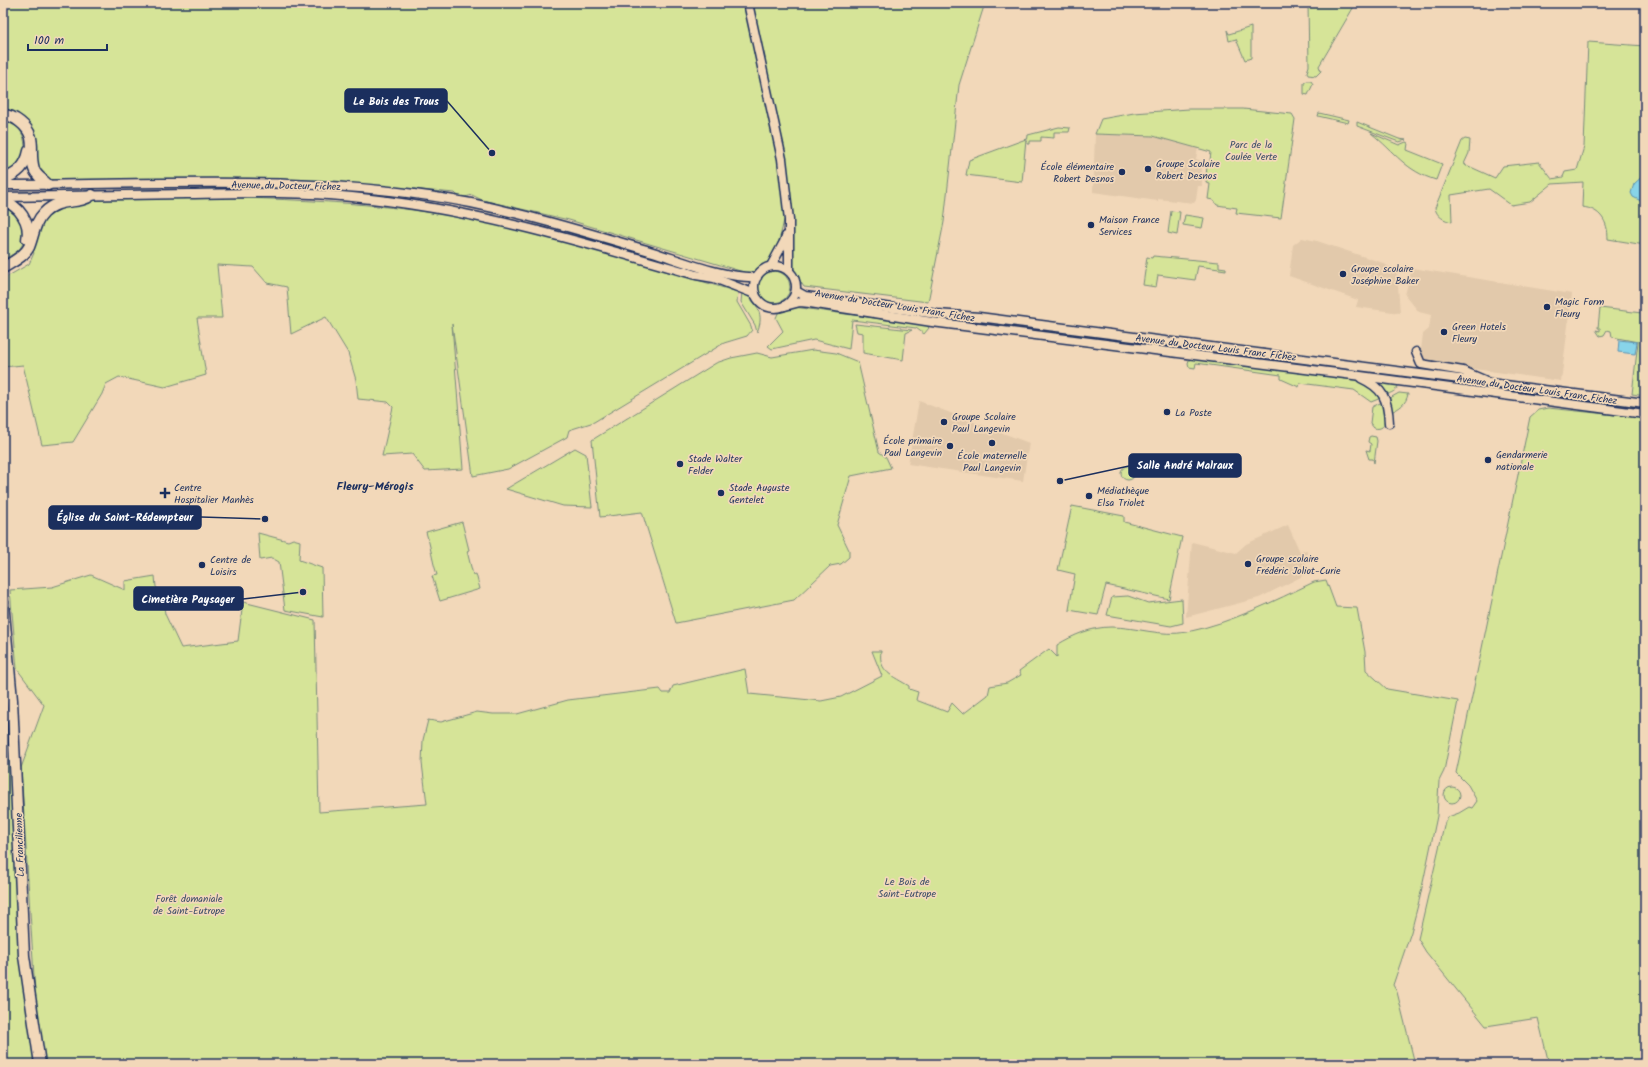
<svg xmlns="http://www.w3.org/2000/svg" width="1648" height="1067" viewBox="0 0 1648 1067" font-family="Kalam,sans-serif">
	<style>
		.built { fill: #e2c9ab }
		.green { fill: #d6e498; stroke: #788a7b }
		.water { fill: #88d4e9; stroke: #5c92b1 }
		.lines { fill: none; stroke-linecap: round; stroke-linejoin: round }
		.major-casing { stroke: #1b2f5e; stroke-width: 11 }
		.highway-casing { stroke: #1b2f5e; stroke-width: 13 }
		.major { stroke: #f2d8b9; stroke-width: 8 }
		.highway { stroke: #f2d8b9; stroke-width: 10 }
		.poi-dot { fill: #1b2f5e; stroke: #f2d8b9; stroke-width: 1.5 }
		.labels { text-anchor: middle; stroke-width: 3.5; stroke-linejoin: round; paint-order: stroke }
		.park-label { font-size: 10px; fill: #374a67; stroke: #f2d8b9 }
		.poi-label { font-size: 10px; fill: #1b2f5e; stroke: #f2d8b9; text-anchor: start }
		.street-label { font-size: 10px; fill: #1b2f5e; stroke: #f2d8b9 }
		.quarter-label { font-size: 12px; font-weight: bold; fill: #1b2f5e; stroke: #f2d8b9 }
		.leader { fill: none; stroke: #1b2f5e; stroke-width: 1.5 }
		.callout-dot { fill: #1b2f5e; stroke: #f2d8b9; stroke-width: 1.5 }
		.callout { fill: #1b2f5e; stroke: #1b2f5e; stroke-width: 1.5 }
		.callout-label { font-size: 11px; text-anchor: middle; font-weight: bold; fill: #fff }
	</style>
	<rect width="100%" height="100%" fill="#f2d8b9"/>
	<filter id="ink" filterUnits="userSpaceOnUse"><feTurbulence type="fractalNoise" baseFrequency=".025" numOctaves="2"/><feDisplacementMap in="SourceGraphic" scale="8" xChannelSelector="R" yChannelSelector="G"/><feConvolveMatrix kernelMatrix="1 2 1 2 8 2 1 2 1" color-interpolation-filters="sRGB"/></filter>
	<g filter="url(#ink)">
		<!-- built -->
		<g class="built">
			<path d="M1095,134L1153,136L1198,148L1196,159L1202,161V186H1198L1196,200L1194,203L1158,199V201L1093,192Z"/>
			<path d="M1302,238L1317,241L1383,263L1397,272L1400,313L1356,307L1358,300L1289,276L1293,245Z"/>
			<path d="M1412,268L1572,294L1561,381L1423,362L1420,357L1423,334L1429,329L1431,315L1419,312L1405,295Z"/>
			<path d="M919,401L1029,443L1023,481L908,464Z"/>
			<path d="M1288,525L1300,552L1307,550L1305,575L1259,598L1186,617L1192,542L1236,553L1246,544Z"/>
		</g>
		<!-- green -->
		<g class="green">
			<path d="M3,3H985L959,85L944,222L928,302L804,287L792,269L789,220H784C779,243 773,269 747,273L569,220L482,200L472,195C466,197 460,199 455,193L354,184L225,179L43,180L37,176L29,132L3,115Z"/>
			<path d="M1308,3H1356L1319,66L1321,71L1316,76L1308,75L1307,72L1309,66Z"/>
			<path d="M1251,27V58L1245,60L1236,39L1229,41L1227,30L1229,34Z"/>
			<path d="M1588,42L1645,46V245L1608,239C1608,221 1600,209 1582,207L1583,182L1552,184L1530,202L1511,205L1489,189L1451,195L1452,222C1444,220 1437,217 1435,208L1462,141L1465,139L1470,140L1469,153L1464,164L1495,178L1503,166L1539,162L1552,179L1563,177L1565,172L1577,170L1584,147Z"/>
			<path d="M1307,81H1311L1313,84L1308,95L1304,94V83Z"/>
			<path d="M1189,109H1243L1292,114L1295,119L1281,218L1236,213L1237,208L1217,205L1213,200L1208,199L1210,184L1206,183L1207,163L1210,161L1211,152L1153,136L1095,134L1101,119L1134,113Z"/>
			<path d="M1319,113L1349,120L1348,123L1318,116Z"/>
			<path d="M3,122C26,123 30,150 19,166C16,170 8,174 3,177Z"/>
			<path d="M1357,122L1399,139L1406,140L1399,142L1357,126Z"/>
			<path d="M1059,127L1070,128L1069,132H1054V138L1041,137V141H1030V144H1027L1028,135Z"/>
			<path d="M1371,133L1399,145L1406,142L1408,143L1407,150L1442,164L1436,180C1405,171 1395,152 1371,133Z"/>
			<path d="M1026,139L1022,182L966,175L969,160Z"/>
			<path d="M92,195C206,198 321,196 434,213C538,229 638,263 738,292L737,302L751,326L752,330L747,336L724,343L594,422L569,430L567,437L508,469L473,476L452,324L463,469L425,471L412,454L382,456L393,407L388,402L358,399L356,380L348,353L326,317L291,334L287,287L267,283L253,267L217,265L222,318H197L206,375L165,387L119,377L106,384L102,394L73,442L42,445L23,365L3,367V279L29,264L34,253L29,246L43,214Z"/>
			<path d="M3,205C17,210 29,228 23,243C20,251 12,255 4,259Z"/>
			<path d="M1171,211L1180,212L1177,235L1168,233Z"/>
			<path d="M1185,215L1204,218L1202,228L1183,225Z"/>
			<path d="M1153,256L1219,262V267L1226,268V270L1198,266L1195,280L1158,275L1156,287L1143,285L1147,257L1152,258Z"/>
			<circle cx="774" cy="287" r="16"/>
			<path d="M1645,289V396L1632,394L1638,342L1612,337L1611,331L1607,330L1604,335L1600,336L1596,330L1600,331V328H1598L1600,308L1642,313Z"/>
			<path d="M742,292C757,302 765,315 757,332L755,325L741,302Z"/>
			<path d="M794,307L926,325L929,328L924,334L916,328L852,320L849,349L814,340L772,349L768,346L783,331L776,318L778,313Z"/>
			<path d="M855,324L912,330L906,333L903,360L863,353V333L857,332Z"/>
			<path d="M813,350L836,353L858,362L879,452L886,457L891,468L851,476L837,525L849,550V557L841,564L830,566L794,600L676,623L642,512L600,517L592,440L716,363L731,358L757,353L772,357Z"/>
			<path d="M1192,359L1359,380L1373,388L1381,398L1371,402L1354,390L1300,383L1299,387L1281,379V375L1196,363L1195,368L1189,367L1188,363L1189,360Z"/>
			<path d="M1375,381L1398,384C1398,391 1391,393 1385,395Z"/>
			<path d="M1399,393L1408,394C1406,404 1400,408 1391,412L1388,399Z"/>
			<path d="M1384,401C1385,410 1390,432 1374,428L1370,423L1372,407Z"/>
			<path d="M1548,408L1645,418V1064H1549L1538,1018L1486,1026L1426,952L1418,939L1445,822L1448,817L1459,813L1469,807L1472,808L1477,801L1468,785L1456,773L1459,759L1530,417L1538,410Z"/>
			<path d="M1371,436L1376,437L1377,441L1374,463L1373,459H1369L1366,450L1370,451L1371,444L1368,442L1369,437Z"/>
			<path d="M575,448L586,454L592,507L563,506L506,489Z"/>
			<circle cx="1128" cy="473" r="7"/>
			<path d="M1072,506L1124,516V522L1182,537L1169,599L1106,585L1098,615L1069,610L1075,574L1058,570Z"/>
			<path d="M462,522L469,550L467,551L473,575L476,574L480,589L440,601L432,576L437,575C432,560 431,547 426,532Z"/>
			<path d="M258,533L288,541L293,539L300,541L299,560L322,568L323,617L285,610L279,562L272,558L260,560Z"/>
			<path d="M91,575L125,590V581L155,576L156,587L162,593L165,614L181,648L238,641L243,602L315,620L319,812L427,804L422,763L423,740L428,720L441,722L477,712L493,714H517L568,700L660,689L663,693H670L673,686L745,669L749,694L821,701L841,697L882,676L872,651H881C878,672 893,676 909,686V689L918,692L916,700L947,712L952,703L963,714L988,695L990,686L1007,683L1021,675L1019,671L1049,649L1057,657V645C1073,635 1092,627 1111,627C1137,627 1161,637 1187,632C1231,623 1274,601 1314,582L1326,580L1336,607L1357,608L1365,652L1366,670L1387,689L1458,701L1444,771L1439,781L1437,816L1420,897L1411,932L1393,985L1397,992L1415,1064H44L37,1024L21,768L44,705L17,669L10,590L52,587Z"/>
			<path d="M1128,596L1148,603L1182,599L1183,623L1171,626L1107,615L1112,597Z"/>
			<path d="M3,637L37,1064H3Z"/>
			<circle cx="1452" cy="795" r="8"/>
		</g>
		<!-- water -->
		<g class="water">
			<path d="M1645,174V203L1633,197L1631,193L1634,184Z"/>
			<path d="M1619,340L1637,342L1635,354L1618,352Z"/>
		</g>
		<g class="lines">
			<defs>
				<g id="major">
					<path d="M748,3L782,159L789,220V271"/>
					<path d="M3,185C159,185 317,173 471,203C533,216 592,234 653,252C682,261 727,279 757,277"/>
					<path d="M3,197C64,196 125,195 187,194C242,193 297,191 352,197C470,208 583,242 696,275L714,278L755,294"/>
					<path d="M771,266L784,242L786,236"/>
					<circle cx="775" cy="287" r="21"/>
					<path d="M796,291L805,296L937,314L979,317L1645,403"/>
					<path d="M785,306L800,302L810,303L932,322L1353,375L1645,414"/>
					<path d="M1416,352L1421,364L1463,371L1484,380"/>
					<path d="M1361,378C1383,388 1388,399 1389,423"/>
				</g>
				<g id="highway">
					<path d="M3,115C10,115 15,118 20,122C39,137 28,151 34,169C36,176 43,179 48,185"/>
					<path d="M3,179C18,174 26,166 29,151"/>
					<path d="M3,201C19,205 31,223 27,239"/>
					<path d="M3,268C12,262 24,257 29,247C34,235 34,223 44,213C61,196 77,206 92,195"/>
					<path d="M3,602L12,700L24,956L40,1064"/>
				</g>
			</defs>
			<!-- major casing -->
			<use href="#major" class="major-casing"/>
			<!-- highway casing -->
			<use href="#highway" class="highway-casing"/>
			<!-- major -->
			<use href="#major" class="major"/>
			<!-- highway -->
			<use href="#highway" class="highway"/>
		</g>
	</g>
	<!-- markers -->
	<g class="poi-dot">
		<circle cx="1148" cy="169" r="4"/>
		<circle cx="1122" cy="172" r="4"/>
		<circle cx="1091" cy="225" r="4"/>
		<circle cx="1343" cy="274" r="4"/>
		<circle cx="1547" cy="307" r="4"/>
		<circle cx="1444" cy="332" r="4"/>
		<circle cx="1167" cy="412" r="4"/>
		<circle cx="944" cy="422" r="4"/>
		<circle cx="992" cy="443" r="4"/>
		<circle cx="950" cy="446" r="4"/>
		<circle cx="1488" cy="460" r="4"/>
		<circle cx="680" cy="464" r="4"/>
		<path d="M163 487h4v4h4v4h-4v4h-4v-4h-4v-4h4z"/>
		<circle cx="721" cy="493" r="4"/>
		<circle cx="1089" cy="496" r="4"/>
		<circle cx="1248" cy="564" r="4"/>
		<circle cx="202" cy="565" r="4"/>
	</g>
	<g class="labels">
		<!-- park labels -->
		<g class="park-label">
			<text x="1251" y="148">Parc de la<tspan x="1251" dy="12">Coulée Verte</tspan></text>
			<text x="907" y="885">Le Bois de<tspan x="907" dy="12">Saint-Eutrope</tspan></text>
			<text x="189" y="902">Forêt domaniale<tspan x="189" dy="12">de Saint-Eutrope</tspan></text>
		</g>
		<!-- poi labels -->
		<g class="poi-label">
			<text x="1156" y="167">Groupe Scolaire<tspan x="1156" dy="12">Robert Desnos</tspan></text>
			<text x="1114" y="170" text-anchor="end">École élémentaire<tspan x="1114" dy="12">Robert Desnos</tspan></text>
			<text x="1099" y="223">Maison France<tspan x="1099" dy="12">Services</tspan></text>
			<text x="1351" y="272">Groupe scolaire<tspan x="1351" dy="12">Joséphine Baker</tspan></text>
			<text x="1555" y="305">Magic Form<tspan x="1555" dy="12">Fleury</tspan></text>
			<text x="1452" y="330">Green Hotels<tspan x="1452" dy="12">Fleury</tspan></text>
			<text x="1175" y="416">La Poste</text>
			<text x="952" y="420">Groupe Scolaire<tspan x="952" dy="12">Paul Langevin</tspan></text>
			<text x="942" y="444" text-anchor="end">École primaire<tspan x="942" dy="12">Paul Langevin</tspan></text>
			<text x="1496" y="458">Gendarmerie<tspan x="1496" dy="12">nationale</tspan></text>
			<text x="992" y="459" text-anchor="middle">École maternelle<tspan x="992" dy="12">Paul Langevin</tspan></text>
			<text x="688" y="462">Stade Walter<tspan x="688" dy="12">Felder</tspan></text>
			<text x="174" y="491">Centre<tspan x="174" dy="12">Hospitalier Manhès</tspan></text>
			<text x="729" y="491">Stade Auguste<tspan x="729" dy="12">Gentelet</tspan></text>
			<text x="1097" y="494">Médiathèque<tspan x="1097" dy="12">Elsa Triolet</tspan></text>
			<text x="1256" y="562">Groupe scolaire<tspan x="1256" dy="12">Frédéric Joliot-Curie</tspan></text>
			<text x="210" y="563">Centre de<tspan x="210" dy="12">Loisirs</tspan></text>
		</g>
		<!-- street labels -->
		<g class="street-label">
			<text transform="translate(286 185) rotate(1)" y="4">Avenue du Docteur Fichez</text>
			<text transform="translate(895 305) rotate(9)" y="4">Avenue du Docteur Louis Franc Fichez</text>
			<text transform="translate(1216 347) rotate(7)" y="4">Avenue du Docteur Louis Franc Fichez</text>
			<text transform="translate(1537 389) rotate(8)" y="4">Avenue du Docteur Louis Franc Fichez</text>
			<text transform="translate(19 845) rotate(-92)" y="4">La Francilienne</text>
		</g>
		<!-- quarter labels -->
		<g class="quarter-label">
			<text x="375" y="490">Fleury-Mérogis</text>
		</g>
	</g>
	<!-- callouts -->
	<path class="leader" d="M492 153L447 101M1060 481L1129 466M265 519L201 517M303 592L243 599"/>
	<g class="callout-dot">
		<circle cx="492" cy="153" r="4"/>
		<circle cx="1060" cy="481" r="4"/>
		<circle cx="265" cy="519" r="4"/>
		<circle cx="303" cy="592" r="4"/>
	</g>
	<g class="callout">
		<rect x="345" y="89" width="102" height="23" rx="4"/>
		<rect x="1129" y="454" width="112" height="23" rx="4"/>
		<rect x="49" y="506" width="152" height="23" rx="4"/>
		<rect x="134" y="587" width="109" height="23" rx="4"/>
	</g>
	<g class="callout-label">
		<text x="396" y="105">Le Bois des Trous</text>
		<text x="1185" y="469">Salle André Malraux</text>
		<text x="125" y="521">Église du Saint-Rédempteur</text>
		<text x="188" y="603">Cimetière Paysager</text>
	</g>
	<!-- margin -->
	<rect width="1648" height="1067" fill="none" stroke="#f2d8b9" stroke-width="16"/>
	<rect x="8" y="8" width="1632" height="1051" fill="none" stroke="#1b2f5e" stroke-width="1.5" filter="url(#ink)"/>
	<!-- scale -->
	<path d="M28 44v6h79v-6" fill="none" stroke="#1b2f5e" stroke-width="2"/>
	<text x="34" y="44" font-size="12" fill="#1b2f5e" stroke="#f2d8b9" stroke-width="3" paint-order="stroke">100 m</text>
</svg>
